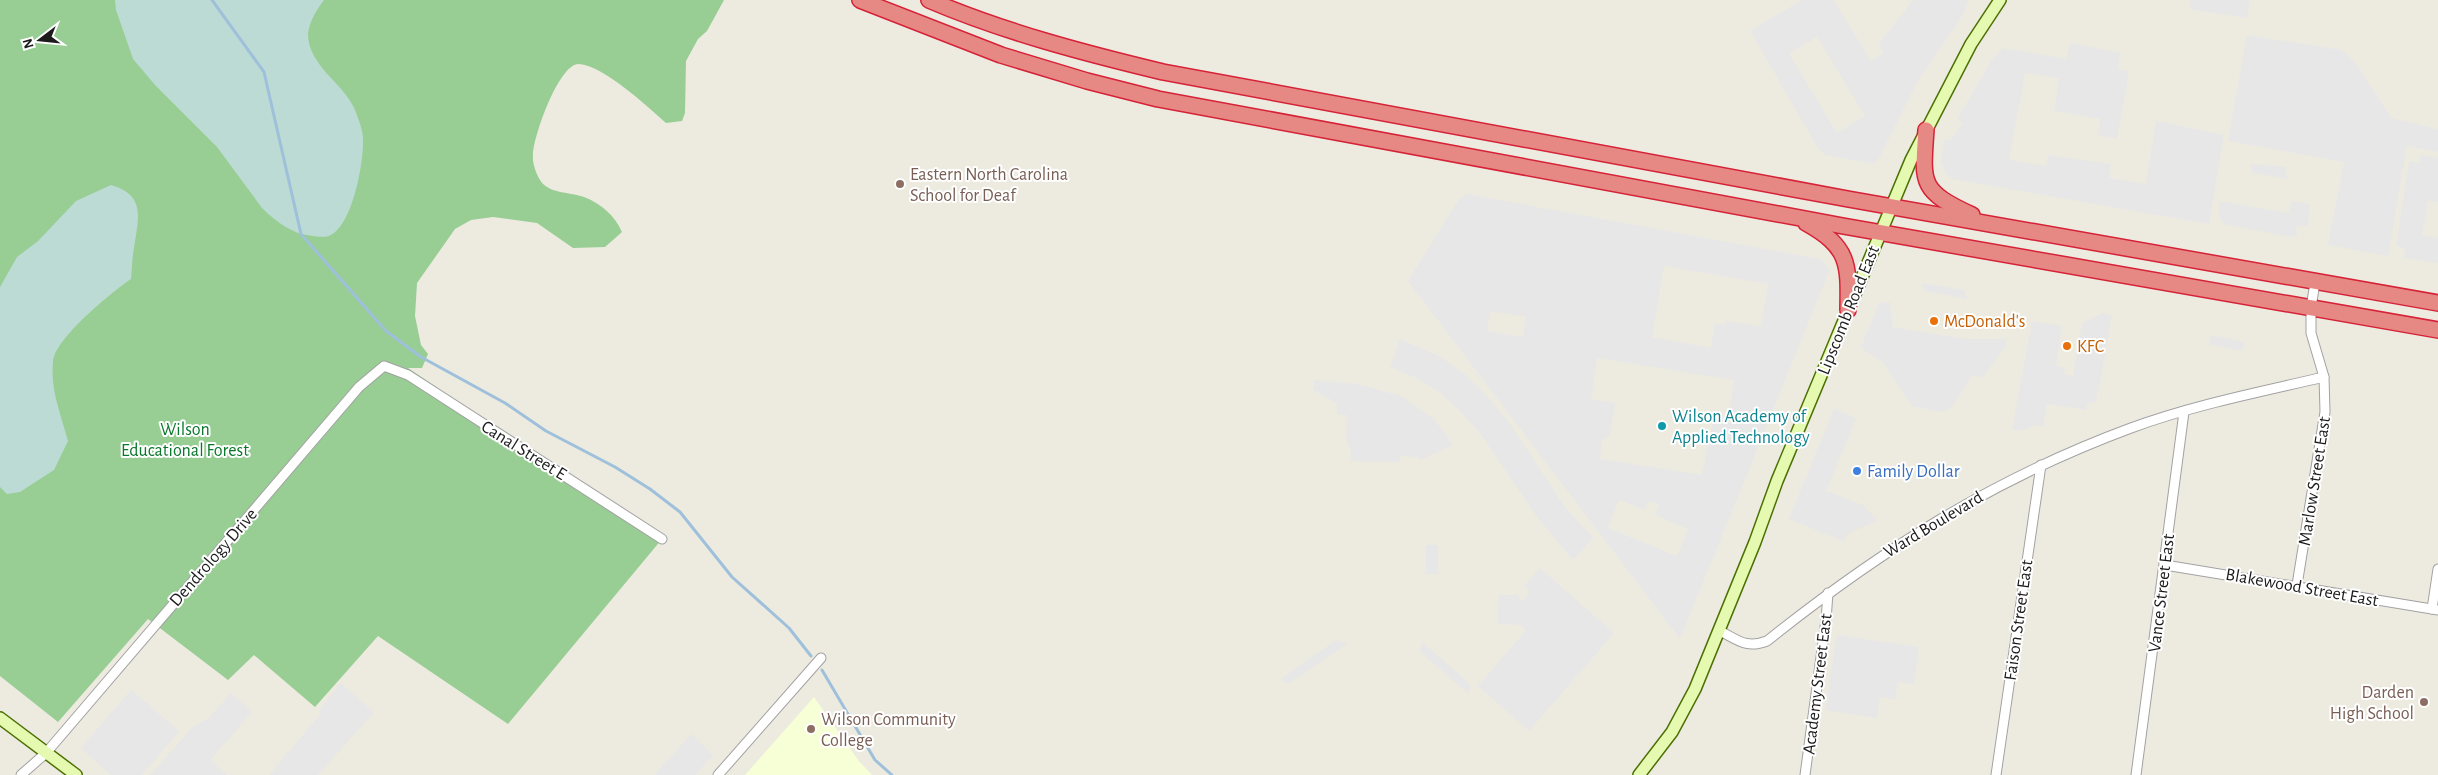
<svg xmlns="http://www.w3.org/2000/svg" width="2438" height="775" viewBox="0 0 2438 775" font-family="'Alegreya Sans',sans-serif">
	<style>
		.education { fill: #f6ffd6 }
		.forest { fill: #98cd94 }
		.wetland { fill: #bcdbd4 }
		.parking { fill: #e7e7e7; fill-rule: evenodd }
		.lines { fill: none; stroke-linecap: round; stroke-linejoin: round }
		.stream { stroke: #9fc0db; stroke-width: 3 }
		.street-casing { stroke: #a2a2a2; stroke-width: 11 }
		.secondary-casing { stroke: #4c7004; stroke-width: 14 }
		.highway-casing { stroke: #d62237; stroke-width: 18 }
		.street { stroke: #fff; stroke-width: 9 }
		.secondary { stroke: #e6f9b1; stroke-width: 11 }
		.highway { stroke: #e68985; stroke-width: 15 }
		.education-dot { fill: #8d6e63; stroke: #fff; stroke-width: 2 }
		.food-dot { fill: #e8710a; stroke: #fff; stroke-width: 2 }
		.culture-dot { fill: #0f9aa8; stroke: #fff; stroke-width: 2 }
		.shop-dot { fill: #3f7fe0; stroke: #fff; stroke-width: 2 }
		.labels { text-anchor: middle; stroke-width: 4; stroke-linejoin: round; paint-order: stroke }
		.education-label { font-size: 18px; fill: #785e54; stroke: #fff; text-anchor: start }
		.street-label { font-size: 18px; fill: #1b1b1b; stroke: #fff }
		.food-label { font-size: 18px; fill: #c56008; stroke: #fff; text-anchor: start }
		.culture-label { font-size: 18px; fill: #0d838f; stroke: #fff; text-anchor: start }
		.park-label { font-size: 18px; fill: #0a772b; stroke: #fff }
		.shop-label { font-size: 18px; fill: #366cbe; stroke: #fff; text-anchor: start }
	</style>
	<rect width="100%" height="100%" fill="#edebe0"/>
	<!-- education -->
	<path class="education" d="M814,697L858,760L872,775H745Z"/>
	<!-- forest -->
	<path class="forest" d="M0,0H724L707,31L698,39L686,61L685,113L682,121L666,123C648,107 603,65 579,64C559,63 533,137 533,155C532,162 536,174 540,180C548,194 571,192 584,197C602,204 615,216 622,232L605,247L573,248L537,223L493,217L471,220L455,229L417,283L415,316L421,345L428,354L422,368H408L662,539L508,724L378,636L315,707L254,655L228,680L148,619L58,722L0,676Z"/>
	<!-- wetland -->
	<g class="wetland">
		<path d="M115,0H324C317,9 309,22 308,34C308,66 344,83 355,110C359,121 364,132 363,143C363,166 352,227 329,236C323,238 313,236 307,235C291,233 273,219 262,208L217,147L155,85L133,59L116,10Z"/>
		<path d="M111,185C147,195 138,220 134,248C132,258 132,269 131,279C112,292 54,339 53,362C50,389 61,415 68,441L54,470L20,492L7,494L0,487V287L17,257L38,241L76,201Z"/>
	</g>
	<!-- parking -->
	<g class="parking">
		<path d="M1802,0H1834L1871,61L1884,53L1879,44L1913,0H1968L1964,13L1916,84L1878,160L1874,164L1825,155L1818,148L1750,31ZM1817,37L1865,116L1837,133L1789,54Z"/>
		<path d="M2191,0H2250L2247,18L2189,9Z"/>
		<path d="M2247,35L2342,50L2357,65L2391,118L2438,129V152L2407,146L2388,256L2328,245L2344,162L2228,141Z"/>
		<path d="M2070,43L2120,53L2118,69L2129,71L2117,139L2098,135L2100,119L2054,111L2059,78L2025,73L2009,160L2046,166L2048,155L2111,164L2109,178L2146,184L2156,121L2224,135L2209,224L1953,179L1946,174L1941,161L1945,139L1951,140L1962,124L1958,118L1991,61L2003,48L2066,59Z"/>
		<path d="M2421,155L2438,158V202L2428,201L2422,235L2438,238V263L2404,258L2405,248L2396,246L2409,161L2419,163Z"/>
		<path d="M2255,164L2285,167L2288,179L2253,173L2250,165Z"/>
		<path d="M1467,194L1820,259L1828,267L1829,272L1680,639L1408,281L1459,199ZM1664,266L1768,284L1761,326L1726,321L1725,325L1715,323L1711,348L1652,337ZM1491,311L1526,317L1523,337L1487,331ZM1597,358L1734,380L1729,415L1714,416L1702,475L1600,459L1602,441L1610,435L1615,403L1591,399ZM1619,500L1645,510L1649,501L1659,504L1655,515L1688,529L1677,556L1608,528Z"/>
		<path d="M2219,201L2288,213L2292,201L2310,204L2307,226H2298L2295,229L2298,235L2291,237L2224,224L2219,214Z"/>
		<path d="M1922,283L1964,290L1967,299L1924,291Z"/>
		<path d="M1890,302L1892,327L1965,339H2006V345L1983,377L1972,376L1951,408L1941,412L1912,406L1883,362L1862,349V345L1879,303Z"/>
		<path d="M2103,313L2112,315L2096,403L2088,402L2086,410L2047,404L2043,427L2035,425L2020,431L2012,429L2032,321L2062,326L2056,366L2065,368L2064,374L2073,376L2082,323Z"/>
		<path d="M2211,335L2244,342L2242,351L2209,344Z"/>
		<path d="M1400,339L1439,356L1467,376L1488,397L1511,425L1564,506L1593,538L1573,560L1537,517L1480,433L1463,414L1442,394L1419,379L1390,367Z"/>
		<path d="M1314,380L1357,384L1401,396L1433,418L1449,439L1451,446L1421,460L1418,457L1400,456V462L1351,461V453L1346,438L1347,415L1337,414V403L1313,390Z"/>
		<path d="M1834,409L1856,418L1826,491L1863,505L1878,521L1848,533L1843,541L1789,519Z"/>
		<rect x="1426" y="545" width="12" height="29"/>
		<path d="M1540,568L1614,633L1529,731L1478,686L1526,630L1521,625L1498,624L1499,595H1518L1522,602L1530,592L1524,586Z"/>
		<path d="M1837,635L1919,647L1914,684L1898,682L1895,700L1880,697L1877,718L1825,710Z"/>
		<path d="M1336,640L1347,644L1288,684L1281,679Z"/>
		<path d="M1422,642L1470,684L1469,694L1420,652Z"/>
		<path d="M340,683L374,712L318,775H269L319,716L321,708Z"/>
		<path d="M131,690L179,731L142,775H111L81,748Z"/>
		<path d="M231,693L252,712L210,760L227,775H150L193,727L210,717Z"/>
		<path d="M691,734L713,755L695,775H655Z"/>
	</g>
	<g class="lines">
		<!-- stream -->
		<g class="stream">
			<path d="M212,0L264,72L301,234L386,331L421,357L505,403L546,431L615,467L650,489L680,512L732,577L789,628L811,656"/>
			<path d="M822,670L875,760L892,775"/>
		</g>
		<defs>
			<g id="street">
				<path d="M2165,565L2438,610"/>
				<path d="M2297,585L2325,412L2324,377L2311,333V307L2315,283"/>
				<path d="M2432,609L2438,569"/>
				<path d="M1720,631C1738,640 1746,649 1767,641C1881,550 1993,479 2131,428C2193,405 2260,392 2324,377"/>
				<path d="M21,775L46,753L359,387L384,366L408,375L662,539"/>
				<path d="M718,775L821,658"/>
				<path d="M1805,775L1826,620L1828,593"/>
				<path d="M1996,775L2041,465"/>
				<path d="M2136,775L2184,412"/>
			</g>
			<g id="secondary">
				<path d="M0,718L76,775"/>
				<path d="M1639,775L1672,732L1695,689L1755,542L1777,481L1911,160L1971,44L2000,0"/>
			</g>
			<g id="highway">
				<path d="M860,0L1001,55L1087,81L1158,99L1843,226L2438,330"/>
				<path d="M929,0C1004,32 1084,53 1163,72L1848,199L2438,303"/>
				<path d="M1926,130C1922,184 1920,191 1972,215"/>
				<path d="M1806,223C1849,247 1849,263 1848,310"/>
			</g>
		</defs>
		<!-- street casing -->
		<use href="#street" class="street-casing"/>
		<!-- secondary casing -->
		<use href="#secondary" class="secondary-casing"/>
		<!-- highway casing -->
		<use href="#highway" class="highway-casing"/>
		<!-- street -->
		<use href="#street" class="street"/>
		<!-- secondary -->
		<use href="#secondary" class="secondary"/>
		<!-- highway -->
		<use href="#highway" class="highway"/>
	</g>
	<!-- markers -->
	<g class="education-dot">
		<circle cx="900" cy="184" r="5"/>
		<circle cx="2424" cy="702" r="5"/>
		<circle cx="811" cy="729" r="5"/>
	</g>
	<g class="food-dot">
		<circle cx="1934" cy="321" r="5"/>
		<circle cx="2067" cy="346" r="5"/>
	</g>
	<circle class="culture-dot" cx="1662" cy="426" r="5"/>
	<circle class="shop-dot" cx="1857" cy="471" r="5"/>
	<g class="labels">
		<!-- education labels -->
		<g class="education-label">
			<text x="910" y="180">Eastern North Carolina<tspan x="910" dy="21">School for Deaf</tspan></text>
			<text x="2414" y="698" text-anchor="end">Darden<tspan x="2414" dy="21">High School</tspan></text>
			<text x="821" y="725">Wilson Community<tspan x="821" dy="21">College</tspan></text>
		</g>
		<!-- street labels -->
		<g class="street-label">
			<text transform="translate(1848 310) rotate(-68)" y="6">Lipscomb Road East</text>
			<text transform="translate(524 450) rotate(32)" y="6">Canal Street E</text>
			<text transform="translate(2314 481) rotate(-81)" y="6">Marlow Street East</text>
			<text transform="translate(1933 524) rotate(-31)" y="6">Ward Boulevard</text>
			<text transform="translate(213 557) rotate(-49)" y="6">Dendrology Drive</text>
			<text transform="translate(2302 587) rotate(10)" y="6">Blakewood Street East</text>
			<text transform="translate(2161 593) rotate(-83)" y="6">Vance Street East</text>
			<text transform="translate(2018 620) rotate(-82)" y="6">Faison Street East</text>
			<text transform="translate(1817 684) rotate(-83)" y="6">Academy Street East</text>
		</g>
		<!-- food labels -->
		<g class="food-label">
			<text x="1944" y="327">McDonald's</text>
			<text x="2077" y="352">KFC</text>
		</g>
		<!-- culture labels -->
		<g class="culture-label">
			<text x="1672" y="422">Wilson Academy of<tspan x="1672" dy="21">Applied Technology</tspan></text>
		</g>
		<!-- park labels -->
		<g class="park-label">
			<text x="185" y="435">Wilson<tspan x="185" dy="21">Educational Forest</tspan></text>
		</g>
		<!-- shop labels -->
		<g class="shop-label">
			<text x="1867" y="477">Family Dollar</text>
		</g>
	</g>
	<!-- north arrow -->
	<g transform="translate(40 40) rotate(254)" stroke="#ffffff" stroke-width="4" paint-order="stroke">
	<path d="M0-4L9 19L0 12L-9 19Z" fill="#1b1b1b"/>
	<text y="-8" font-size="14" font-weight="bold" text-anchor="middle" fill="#1b1b1b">N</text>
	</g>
</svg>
